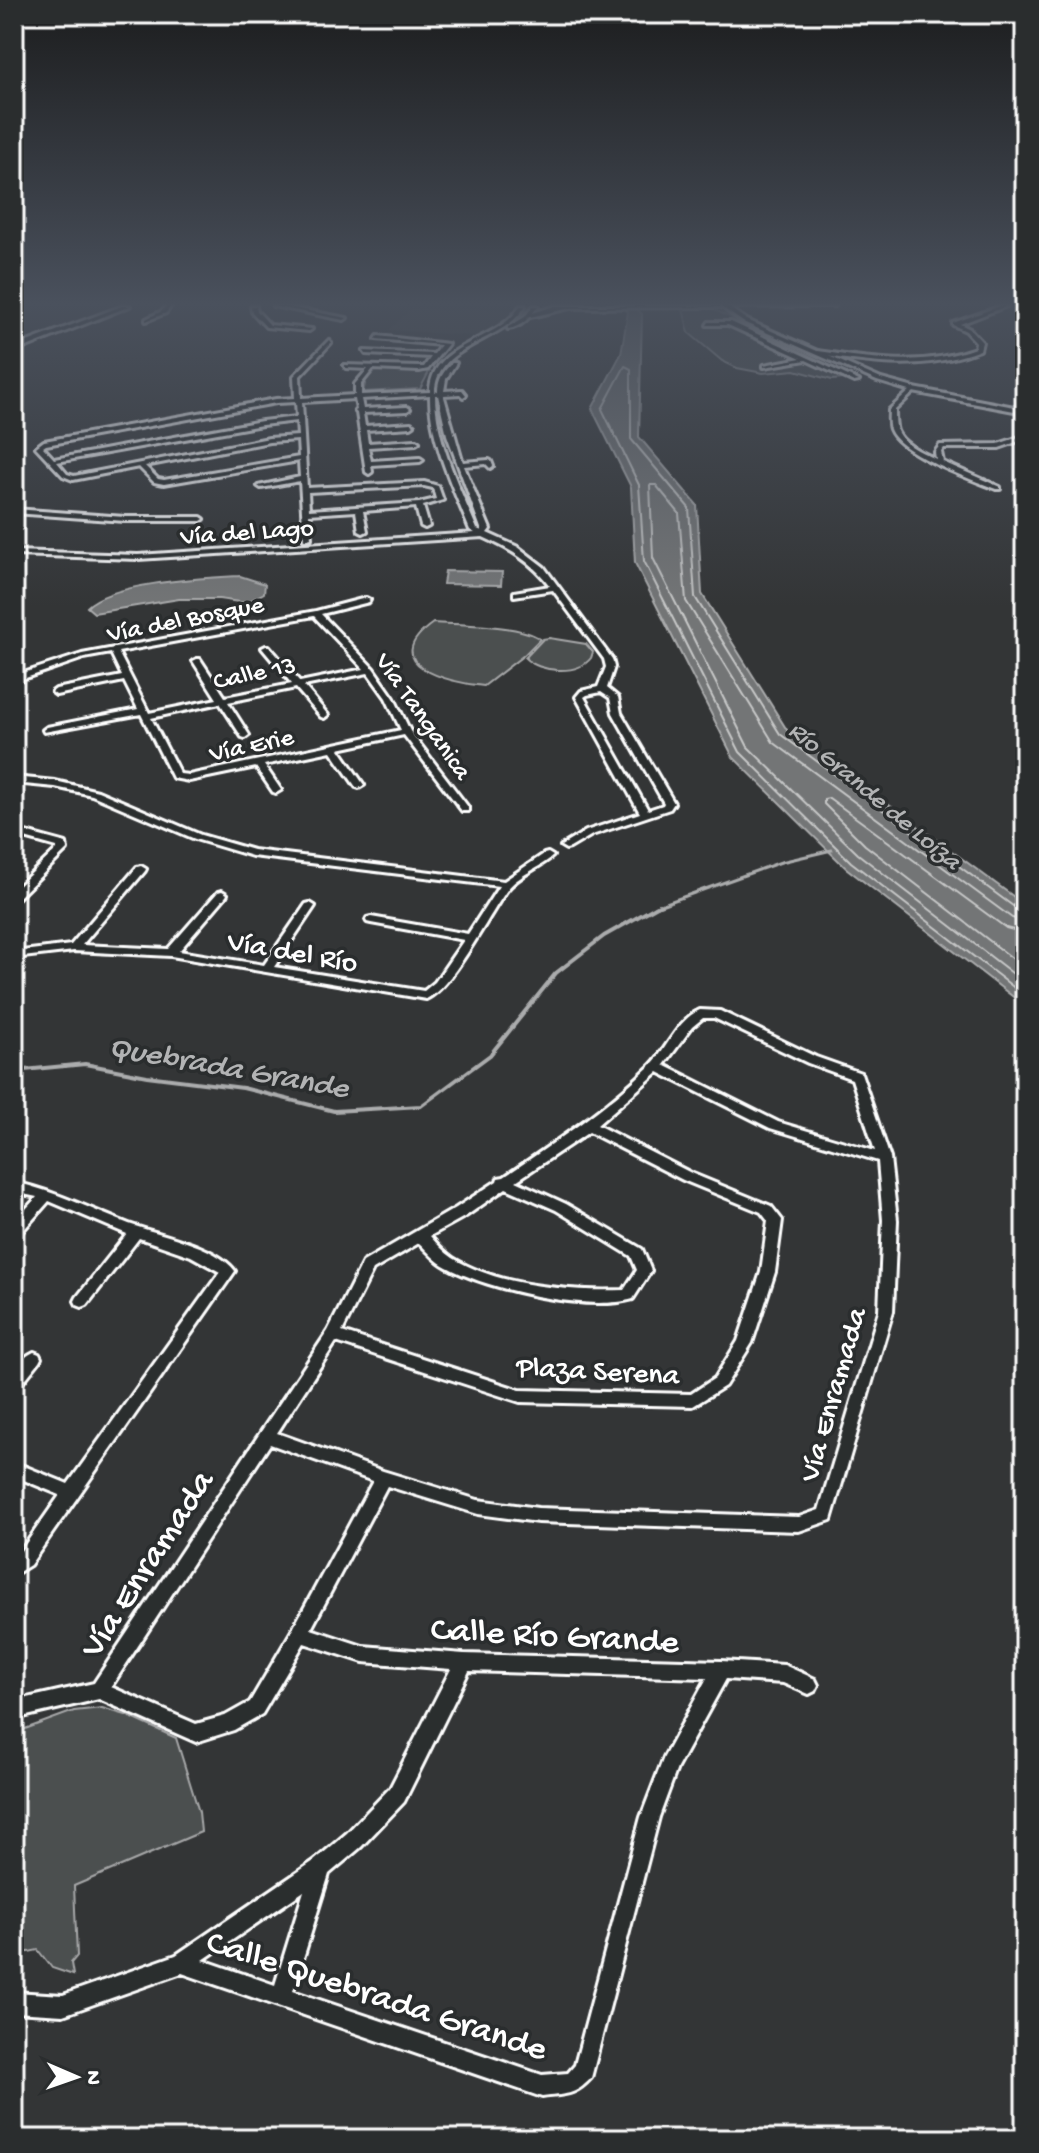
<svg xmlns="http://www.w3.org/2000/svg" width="1039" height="2153" viewBox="0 0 1039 2153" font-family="'Gochi Hand',sans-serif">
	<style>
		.built { fill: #404243 }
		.green { fill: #4c4f50; stroke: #a6a7a8; stroke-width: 2 }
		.water { fill: #737576; stroke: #abacad; stroke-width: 2 }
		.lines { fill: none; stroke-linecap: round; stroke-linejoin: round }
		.shore { stroke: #c7c8c8; stroke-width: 2 }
		.stream-far1 { stroke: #abacad; stroke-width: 3 }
		.stream { stroke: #abacad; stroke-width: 4 }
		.minor-casing { stroke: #fff; stroke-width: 6 }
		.tertiary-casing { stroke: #fff; stroke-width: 6 }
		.secondary-casing { stroke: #fff; stroke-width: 6 }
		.primary-casing { stroke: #fff; stroke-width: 6 }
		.minor { fill: #2a2d2e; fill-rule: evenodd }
		.tertiary { fill: #2a2d2e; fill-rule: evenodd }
		.secondary { fill: #2a2d2e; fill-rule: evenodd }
		.primary { fill: #2a2d2e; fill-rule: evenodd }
		.labels { text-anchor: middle; stroke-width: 7; stroke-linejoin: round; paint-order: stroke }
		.far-street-label { font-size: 26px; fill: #fff; stroke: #2a2d2e }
		.far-water-label { font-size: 26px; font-style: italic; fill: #b2b3b4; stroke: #2a2d2e }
		.street-label { font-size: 30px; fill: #fff; stroke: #2a2d2e }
		.water-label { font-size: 32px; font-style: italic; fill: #b2b3b4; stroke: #2a2d2e }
		.near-street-label { font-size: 36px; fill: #fff; stroke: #2a2d2e }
	</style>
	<rect width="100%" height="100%" fill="#333536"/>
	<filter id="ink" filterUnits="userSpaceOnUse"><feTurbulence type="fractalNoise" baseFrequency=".0125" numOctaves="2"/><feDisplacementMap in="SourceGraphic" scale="16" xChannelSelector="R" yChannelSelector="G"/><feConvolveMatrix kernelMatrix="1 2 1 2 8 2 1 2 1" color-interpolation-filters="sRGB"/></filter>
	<g filter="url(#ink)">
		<!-- built -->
		<path class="built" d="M412,308L452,310L466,308L514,309L506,321L476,336L389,330Z"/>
		<!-- green -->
		<g class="green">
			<path d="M683,309H713L856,378L832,380L795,370L763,373L737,368L722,361L689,333Z"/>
			<path d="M376,369L429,372L420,389L363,392L366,381Z"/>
			<path d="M433,623C459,625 521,624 540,639L524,655L484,686C449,683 375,664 433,623Z"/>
			<path d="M549,638L586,644L593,652L591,658C577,676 539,672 525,658L543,639Z"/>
			<path d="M102,1708L126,1715L176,1738L199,1812L201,1832L74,1886L77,1956L71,1963L73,1975L52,1968L38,1950L14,1955V1733L74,1711Z"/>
		</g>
		<!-- water -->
		<g class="water">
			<path d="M622,306H633L642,314L639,437L697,505L702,594L787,730L1025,905V1006L846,868L733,757L635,563L631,487L592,409L621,354L628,312Z"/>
			<path d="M445,571L502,572L501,585L443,584Z"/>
			<path d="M240,576L265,584L264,593L246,603L219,599H179L94,613L87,607C111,582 206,578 240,576Z"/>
		</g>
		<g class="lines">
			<!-- shore -->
			<g class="shore">
				<path d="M1025,911L1017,909L780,734L695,597L689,508L631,439V369L625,366L602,409L639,485L644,561L740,752L851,862L1025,996"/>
				<path d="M1025,921L1012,918L773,742L686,601L679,513L656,485H650L653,558L748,747L858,854L1025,983"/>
				<path d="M1025,933L1006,928L829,798L824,799V804L865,845L1025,968"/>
			</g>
			<!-- stream-far1 -->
			<path class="stream-far1" d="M655,907L781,862L832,850"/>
			<!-- stream -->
			<path class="stream" d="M14,1071L85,1064L147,1076L243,1088L334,1111L421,1106L490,1055L556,973L604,936L659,905"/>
			<defs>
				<g id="minor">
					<path d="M166,306H171L166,313L146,321V319L162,311Z"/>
					<path d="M251,306H256L257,311L270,325L312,329L309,331L266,327L252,312Z"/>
					<path d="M273,306H283L347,318L344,320Z"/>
					<path d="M520,306H525C505,343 436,343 435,392L438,391C438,379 444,371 452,363H456L446,379L444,391L462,390L466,395L463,397L460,394L444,395V397L461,457L463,462L489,460L491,461L493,466L490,468L486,464L464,466L490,529L487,533L518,547L544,567L612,659L614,667L607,688L618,697L621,713L674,803L670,809L592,835L570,848L566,849L561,846L586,831L640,813L576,697L581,691L598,687L606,667L604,659L553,590L514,596V592L550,586C532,562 510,549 483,537L138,559L14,555V551L138,555L475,533L470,530C454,490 429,439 430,395L361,399L363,409L407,407L410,409L407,411L363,413L365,426L411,423L414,425L411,427L366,430L368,443L416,440L419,442L416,444L368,447L371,461L420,458L423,460L420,462L371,465L372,472L369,474L366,472L357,413L355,411L357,410L355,399L302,402L307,488L424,482L438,486L443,500L423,506L429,526L425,528L421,526L416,507L363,511L367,531L363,533L359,531L356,511L309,514L311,538L304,540L300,481L261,488L258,486L300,477L299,461L164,484L154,482L139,467L73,480L63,476L36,447L44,441L276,399L295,398L294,376L329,340L331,343L300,376L301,398L355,395V384L368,369L346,368L344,365L419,367H424L431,357L366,354L364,351L434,354L441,345L376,339L378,336L448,344L428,369L419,371L373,369L361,384V395L430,392C431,341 499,343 520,306ZM435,395H438L447,435L482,531L477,529C460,489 435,439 435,395ZM296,402L297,417L262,421L54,459L43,447L46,445L276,403ZM297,421L298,436L269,438L74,476L67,474L57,462L262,425ZM298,440L299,457L164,480L158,479L145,466L269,442ZM424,486L433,488L436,499L419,503L309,510L308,492ZM601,692L610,698L613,713L664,803L663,805L648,810L584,697L587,695Z"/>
					<path d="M533,306H538C530,317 522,327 508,329V327L525,317Z"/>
					<path d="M1000,306H1007L960,324L970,329L982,342L980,350C938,366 897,366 853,360C841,358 827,357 815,353L818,351C872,359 923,367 975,348L976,342L966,331L953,325V323Z"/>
					<path d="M709,322H731L859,381L854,382L806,360L764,367V365L801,358L728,325H707Z"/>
					<path d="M913,388L915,391L895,410C895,417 895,425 897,431C903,445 924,453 936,459L935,452L940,445L998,444L1025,435V439L999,448H944L941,452L943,462L1000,487V489H996C971,479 899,454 890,429C888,424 889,416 889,410Z"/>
					<path d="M14,509L125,517H201L204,519L201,521H125L14,513Z"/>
					<path d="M366,598L370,600L369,602L321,614L373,668L394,698L410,731L468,807V811H462L404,735L339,749L364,785L359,788L356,787L331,751L264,765L281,790L276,793L273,792L256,767L189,781L173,778L141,714L44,732L43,730L47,727L138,709L124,681L56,695L52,692L56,689L122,676L111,653L84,658L14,682V676L82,654L316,611ZM314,616L364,669L300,682L269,646H266L262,648L292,684L225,697L200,659H197L193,661L217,699L149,713L118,652ZM368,673L386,698L401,730L189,775L180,774L151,718L220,703L242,737L245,738L249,735L228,702L296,688L321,717L324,718L328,715L304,686Z"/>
					<path d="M14,777L55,781L98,791L201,835L253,850L504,881L544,854L548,853L553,856C540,868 518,875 507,890C488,916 453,987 426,999L171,956L74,951L14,958V952L71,945L137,867L141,866L146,869L145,871L82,945L168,949L218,892L222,891L227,894L226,896L179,951L264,965L306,904L310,903L315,906L274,967L424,991L435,982L464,940L371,923L367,922L366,920L367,918L371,917L468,934L499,886L252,856L195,839L92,795L55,787L14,783Z"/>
					<path d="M14,829L66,843L67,850L18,898L14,899V890L57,849V847L14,835Z"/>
					<path d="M700,1010L720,1011L816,1057L861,1073L890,1158L897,1220L893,1311L831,1520L799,1531L538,1522L478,1514L387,1486L311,1629L363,1646L464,1654L721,1661L784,1665L815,1679L818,1685L815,1691L809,1694L783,1683L726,1679L677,1768L659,1817L591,2078C575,2096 565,2094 542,2097L182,1973L63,2015L14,2012V1992L63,1995L176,1955L314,1861L347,1833L390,1788L451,1669L363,1662L304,1643L262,1714L234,1730L196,1742L99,1699L14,1719V1701L94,1683L328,1331L363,1262L456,1208L497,1181L498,1178L504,1177C555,1142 607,1108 651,1065C668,1048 677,1020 700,1010ZM703,1018H714L808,1063L852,1079L875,1151L778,1122L664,1065L692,1027ZM658,1072L770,1128L878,1161L883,1220L879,1311L819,1510L799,1517L538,1508L478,1500L383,1471L277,1433L336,1342L520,1402L693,1406L725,1386L752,1343L775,1272L782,1220L771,1206L693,1174L597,1125ZM589,1132L683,1180L761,1212L768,1221L761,1272L738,1341L715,1378L691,1394L520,1390L342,1332L373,1270L419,1243C428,1251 436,1262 447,1267C489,1290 587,1312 633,1299L651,1271L642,1249L566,1204L516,1181ZM506,1188L556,1210L631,1256L637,1270L624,1290C572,1292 497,1286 453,1258C444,1252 437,1244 430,1236L466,1216ZM270,1444L373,1481L294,1627L250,1702L225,1716L196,1724L111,1687ZM469,1671L707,1678L664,1757L641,1817L575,2065L568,2073L542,2075L293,1991L329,1874L361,1847L404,1802ZM304,1891L275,1985L203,1960Z"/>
					<path d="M14,1182C55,1191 90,1209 129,1224C159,1235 216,1245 235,1271L30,1565L14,1575V1558L18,1555L60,1495L14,1476V1462L68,1484L220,1272L191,1256L139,1238L87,1305L82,1307L77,1305L75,1301L77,1297L127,1234L49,1201L19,1235L14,1236V1222L37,1197L14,1192Z"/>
					<path d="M34,1352L39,1354L41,1358L39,1362L19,1387L14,1389C14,1373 18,1359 34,1352Z"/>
				</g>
				<path id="tertiary" d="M720,306H727L747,320L881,379L914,388L1025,409V413L913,392L877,381L743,322Z"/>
				<path id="secondary" d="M122,306H130L14,352V347Z"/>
				<path id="primary" d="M555,306H835L570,308L530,317L526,315Z"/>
			</defs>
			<!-- minor casing -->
			<use href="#minor" class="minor-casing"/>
			<!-- tertiary casing -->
			<use href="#tertiary" class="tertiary-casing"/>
			<!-- secondary casing -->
			<use href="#secondary" class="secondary-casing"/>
			<!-- primary casing -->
			<use href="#primary" class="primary-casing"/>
			<!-- minor -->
			<use href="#minor" class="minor"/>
			<!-- tertiary -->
			<use href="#tertiary" class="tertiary"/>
			<!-- secondary -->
			<use href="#secondary" class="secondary"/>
			<!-- primary -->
			<use href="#primary" class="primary"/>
		</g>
	</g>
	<!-- sky -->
	<linearGradient id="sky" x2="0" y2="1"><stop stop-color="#1c1d1e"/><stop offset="0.5" stop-color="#4a515d"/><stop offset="1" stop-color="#4a515d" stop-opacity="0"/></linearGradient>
	<rect width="1039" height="607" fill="url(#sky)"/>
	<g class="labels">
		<!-- far-street labels -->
		<g class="far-street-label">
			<text transform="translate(247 530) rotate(-4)" y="9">Vía del Lago</text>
			<text transform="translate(185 617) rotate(-11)" y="9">Vía del Bosque</text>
			<text transform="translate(254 671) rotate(-12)" y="9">Calle 13</text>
			<text transform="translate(425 715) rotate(55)" y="9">Vía Tanganica</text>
			<text transform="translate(251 743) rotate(-12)" y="9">Vía Erie</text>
		</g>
		<!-- far-water labels -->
		<g class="far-water-label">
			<text transform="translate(876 794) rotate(40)" y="9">Río Grande de Loíza</text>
		</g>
		<!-- street labels -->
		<g class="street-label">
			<text transform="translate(293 950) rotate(10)" y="10">Vía del Río</text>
			<text transform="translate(598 1369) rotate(3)" y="10">Plaza Serena</text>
			<text transform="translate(831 1394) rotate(-74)" y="10">Vía Enramada</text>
		</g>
		<!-- water labels -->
		<g class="water-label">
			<text transform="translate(229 1065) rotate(10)" y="11">Quebrada Grande</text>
		</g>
		<!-- near-street labels -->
		<g class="near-street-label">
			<text transform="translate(144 1562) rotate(-57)" y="13">Vía Enramada</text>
			<text transform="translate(555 1632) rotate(3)" y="13">Calle Río Grande</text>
			<text transform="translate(378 1992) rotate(18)" y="13">Calle Quebrada Grande</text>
		</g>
	</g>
	<!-- margin -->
	<rect width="1039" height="2153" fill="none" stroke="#2a2d2e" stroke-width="48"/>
	<rect x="24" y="24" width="991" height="2105" fill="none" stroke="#fff" stroke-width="3" filter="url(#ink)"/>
	<!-- north arrow -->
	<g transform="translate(76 2077) rotate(92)" stroke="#2a2d2e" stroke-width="6" paint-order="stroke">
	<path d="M0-6L14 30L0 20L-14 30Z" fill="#ffffff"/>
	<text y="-12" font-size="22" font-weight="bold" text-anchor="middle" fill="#ffffff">N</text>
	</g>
</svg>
